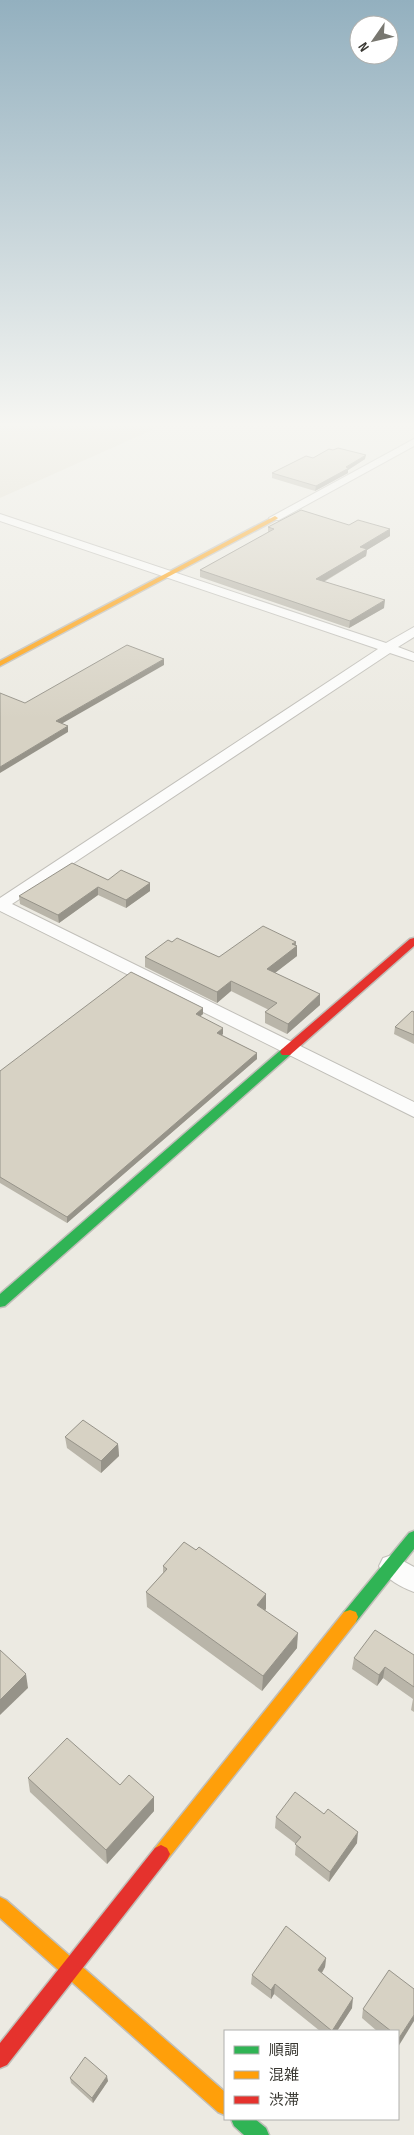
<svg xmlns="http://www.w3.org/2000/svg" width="414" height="2135" viewBox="0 0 414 2135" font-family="'Sofia Sans Condensed','Noto Sans JP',sans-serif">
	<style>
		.built { fill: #e2ddcf }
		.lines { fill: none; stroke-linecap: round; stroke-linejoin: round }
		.street-casing { stroke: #c1bfb9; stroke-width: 2 }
		.fast-casing { stroke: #c1bfb9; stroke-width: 3 }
		.slow-casing { stroke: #c1bfb9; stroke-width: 3 }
		.jam-casing { stroke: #c1bfb9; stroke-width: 3 }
		.street { fill: #fcfcfb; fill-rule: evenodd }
		.fast { fill: #30b455; fill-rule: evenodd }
		.slow { fill: #ff9f0a; fill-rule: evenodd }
		.jam { fill: #e5322d; fill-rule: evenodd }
		.wall { fill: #b9b5a9 }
		.shaded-wall { fill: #969389 }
		.building { fill: #d7d2c4; stroke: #969389 }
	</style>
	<rect width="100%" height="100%" fill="#eceae2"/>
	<!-- built -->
	<path class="built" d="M0,421H172L0,498Z"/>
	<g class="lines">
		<defs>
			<g id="street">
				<path d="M414,439V446L279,520H271L269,518Z"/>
				<path d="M0,514L386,643L414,627V637L398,647L414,653V661L390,653L12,904L414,1102V1117L0,911V898L378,649L0,521Z"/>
				<path d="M392,1555L414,1567V1592C401,1587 385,1579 379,1566L383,1558Z"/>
			</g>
			<g id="fast">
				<path d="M286,1048L292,1052L290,1055L5,1306L0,1307V1294L282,1049Z"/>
				<path d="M414,1531V1549L356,1622L350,1624L344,1622L342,1617L344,1612L409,1533Z"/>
				<path d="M231,2119H255L266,2128L269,2135H244L234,2126Z"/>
			</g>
			<g id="slow">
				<path d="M275,516L278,518L277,519L0,666V661Z"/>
				<path d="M350,1610L356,1612L358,1617L356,1622L167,1860L161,1863L155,1860L152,1854L155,1848L344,1612Z"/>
				<path d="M0,1897L6,1900L225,2092V2115L218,2112L0,1918Z"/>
			</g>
			<g id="jam">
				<path d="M414,938V946L290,1055H282L280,1052L282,1049L410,939Z"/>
				<path d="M161,1845L167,1848L170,1854L167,1860L7,2065L0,2068V2043L155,1848Z"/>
			</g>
		</defs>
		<!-- street casing -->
		<use href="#street" class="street-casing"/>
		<!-- fast casing -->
		<use href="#fast" class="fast-casing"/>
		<!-- slow casing -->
		<use href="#slow" class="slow-casing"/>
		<!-- jam casing -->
		<use href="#jam" class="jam-casing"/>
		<!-- street -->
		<use href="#street" class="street"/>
		<!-- fast -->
		<use href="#fast" class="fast"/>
		<!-- slow -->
		<use href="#slow" class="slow"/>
		<!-- jam -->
		<use href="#jam" class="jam"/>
	</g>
	<!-- wall -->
	<g class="wall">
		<path d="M313,458L365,459L348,470V473L315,491L272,478V473Z"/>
		<path d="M349,525L390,536L367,550L366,556L324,582L384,608L349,628L200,577V570L268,533V527Z"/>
		<path d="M108,880L150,883V891L126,908L98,895L59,923L20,904L19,896Z"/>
		<path d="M172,942L219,957L296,942V945L297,946V956L275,973L320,1005L287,1034L265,1023V1012L269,1010L231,991L217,1003L145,967V957Z"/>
		<path d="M203,1008V1014L200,1016L223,1034L222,1035L257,1053V1059L67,1223L0,1183V1071Z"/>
		<path d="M414,1012V1044L394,1034L395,1027Z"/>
		<path d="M65,1437L118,1444L119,1456L101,1473L67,1448Z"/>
		<path d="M196,1550L266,1594V1609L265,1610L297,1648L262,1691L147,1607L146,1592L163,1573V1566Z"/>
		<path d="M414,1655V1712L411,1710L413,1699L383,1678L377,1686L352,1669L354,1658Z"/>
		<path d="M28,1778L120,1785L154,1797V1811L107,1864L30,1792Z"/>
		<path d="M276,1817L357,1843L329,1882L295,1855L296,1844L275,1828Z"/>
		<path d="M326,1958L325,1967L322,1973L352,2008L337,2031H320L274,1994L271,1999L251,1984L252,1975Z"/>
		<path d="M414,1989L398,2047V2031H377L362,2018L363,2009Z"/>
		<path d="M70,2078L108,2081L93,2103L71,2083Z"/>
	</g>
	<!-- shaded-wall -->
	<g class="shaded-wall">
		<path d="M366,455L365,459L348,470V473L315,491L316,486Z"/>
		<path d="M390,529V536L367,550L366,556L316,586V579L360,547Z"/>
		<path d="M385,600L384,608L349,628L350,621Z"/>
		<path d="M164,659V665L56,727V721Z"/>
		<path d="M68,726V732L0,773V767Z"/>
		<path d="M150,883V891L126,908V900Z"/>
		<path d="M98,887V895L59,923L58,915Z"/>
		<path d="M296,942L295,947L297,946V956L267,979V969Z"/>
		<path d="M231,981V991L217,1003V992Z"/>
		<path d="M320,994V1005L287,1034L288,1024Z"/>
		<path d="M203,1008V1014L196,1020V1014Z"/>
		<path d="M223,1028V1034L217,1039V1033Z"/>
		<path d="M257,1053V1059L67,1223V1217Z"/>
		<path d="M118,1444L119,1456L101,1473V1461Z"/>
		<path d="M266,1594V1609L257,1620V1605Z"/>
		<path d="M298,1633L297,1648L262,1691L263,1676Z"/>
		<path d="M385,1667L383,1678L377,1686L379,1675Z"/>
		<path d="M26,1674L28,1688L0,1715V1700Z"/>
		<path d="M154,1797V1811L107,1864L106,1850Z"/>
		<path d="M358,1832L357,1843L329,1882L330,1872Z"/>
		<path d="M326,1958L325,1967L317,1980L318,1970Z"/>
		<path d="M275,1984L274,1994L271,1999V1990Z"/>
		<path d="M353,1998L352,2008L337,2031H332Z"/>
		<path d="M414,2015V2021L398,2047L399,2038Z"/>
		<path d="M107,2076L108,2081L93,2103L92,2098Z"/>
	</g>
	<!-- building -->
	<g class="building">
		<path d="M338,448L366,455L346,467L349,468L316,486L272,473L306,456L313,458L329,449L333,450Z"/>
		<path d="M301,510L349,525L358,520L390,529L360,547L367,549L316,579L385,600L350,621L200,570L274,529L268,527Z"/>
		<path d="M127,645L164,659L56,721L68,726L0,767V693L25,703Z"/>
		<path d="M72,863L108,880L121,870L150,883L126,900L98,887L58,915L19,896Z"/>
		<path d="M263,926L296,942L292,944L297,946L267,969L320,994L288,1024L265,1012L277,1003L231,981L217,992L145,957L168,940L172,942L177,938L219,957Z"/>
		<path d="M131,972L203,1008L196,1014L223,1028L217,1033L257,1053L67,1217L0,1177V1071Z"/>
		<path d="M412,1011L414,1012V1035L395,1027Z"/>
		<path d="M83,1420L118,1444L101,1461L65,1437Z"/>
		<path d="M184,1542L196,1550L199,1547L266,1594L257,1605L298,1633L263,1676L146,1592L167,1569L163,1566Z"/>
		<path d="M375,1630L414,1655V1687L385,1667L379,1675L354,1658Z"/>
		<path d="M0,1650L26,1674L0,1700Z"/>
		<path d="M67,1738L120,1785L129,1775L154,1797L106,1850L28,1778Z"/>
		<path d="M295,1792L324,1814L328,1809L358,1832L330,1872L295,1844L301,1837L276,1817Z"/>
		<path d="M286,1926L326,1958L318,1970L353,1998L332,2031L275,1984L271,1990L252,1975Z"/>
		<path d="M389,1970L414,1989V2015L399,2038L398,2037V2031H391L363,2009Z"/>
		<path d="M85,2057L107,2076L92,2098L70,2078Z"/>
	</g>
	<!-- sky -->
	<linearGradient id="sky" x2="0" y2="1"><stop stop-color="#93b0bf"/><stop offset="0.59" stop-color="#f6f6f2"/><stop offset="1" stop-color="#f6f6f2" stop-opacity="0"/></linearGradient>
	<rect width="414" height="719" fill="url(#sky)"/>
	<!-- legend -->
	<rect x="224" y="2030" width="175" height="90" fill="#ffffff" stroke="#b0b0ad"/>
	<rect x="234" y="2046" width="25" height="8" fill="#30b455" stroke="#b0b0ad"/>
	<text x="269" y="2055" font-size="15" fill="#3a3933">順調</text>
	<rect x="234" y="2071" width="25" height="8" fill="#ff9f0a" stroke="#b0b0ad"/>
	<text x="269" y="2080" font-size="15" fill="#3a3933">混雑</text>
	<rect x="234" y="2096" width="25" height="8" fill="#e5322d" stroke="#b0b0ad"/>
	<text x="269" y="2105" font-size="15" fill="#3a3933">渋滞</text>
	<!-- north arrow -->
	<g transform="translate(374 40) rotate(236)"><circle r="24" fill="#ffffff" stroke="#b0b0ad"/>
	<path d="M0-4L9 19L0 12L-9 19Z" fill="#787770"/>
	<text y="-8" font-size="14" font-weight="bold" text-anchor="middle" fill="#3a3933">N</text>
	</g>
</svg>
